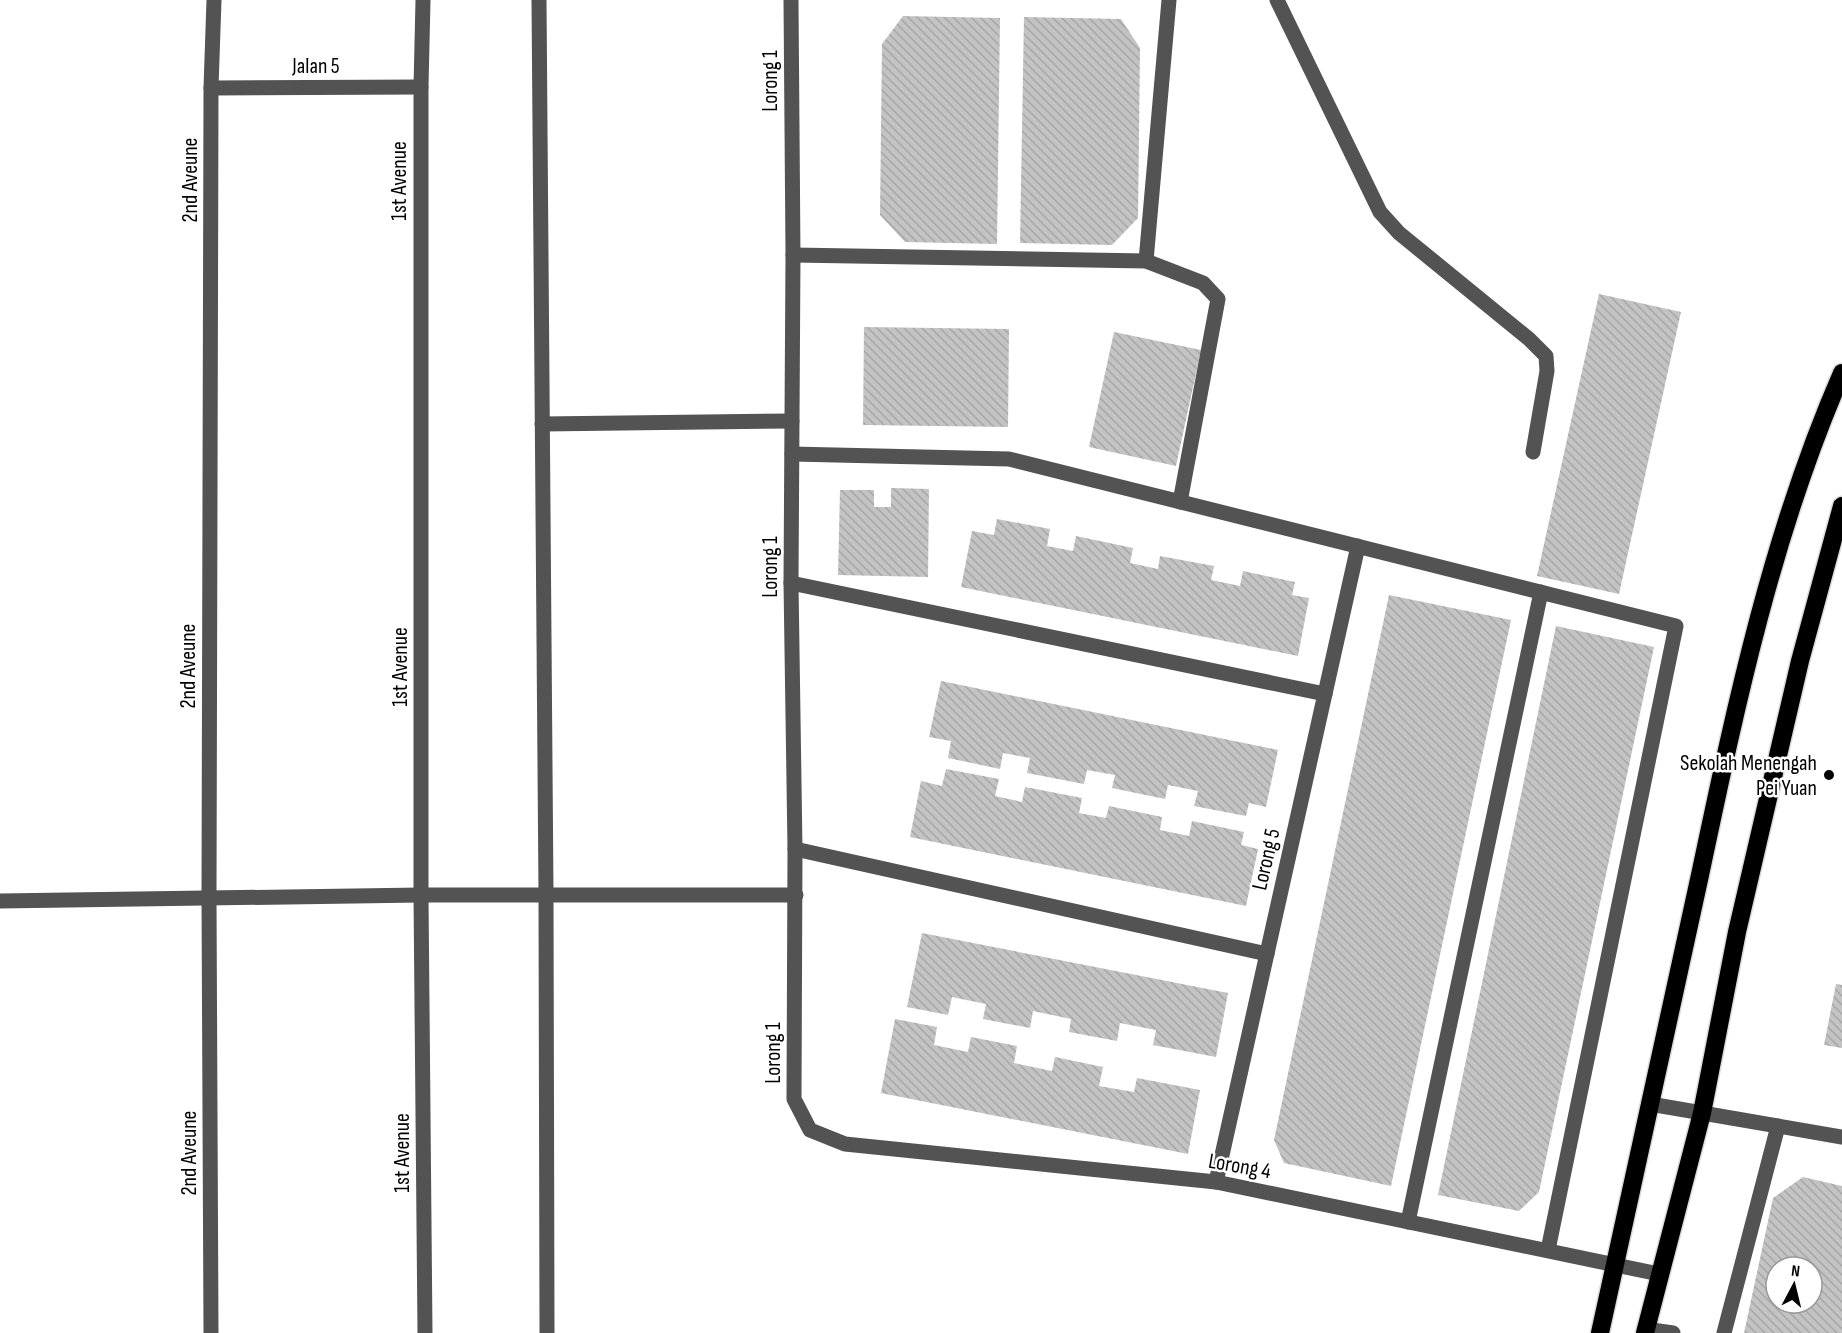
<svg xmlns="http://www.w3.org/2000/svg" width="1842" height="1333" viewBox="0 0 1842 1333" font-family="'Sofia Sans Condensed',sans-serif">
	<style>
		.building { fill: url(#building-back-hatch); fill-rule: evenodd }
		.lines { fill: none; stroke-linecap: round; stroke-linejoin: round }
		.highway-casing { stroke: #dbdbdb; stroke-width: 21 }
		.minor { stroke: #535353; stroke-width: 15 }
		.highway { stroke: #000; stroke-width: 18 }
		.poi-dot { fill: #000; stroke: #fff; stroke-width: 2 }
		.labels { text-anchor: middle; stroke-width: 5; stroke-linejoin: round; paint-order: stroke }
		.street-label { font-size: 22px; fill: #000; stroke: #fff }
		.poi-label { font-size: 22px; fill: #000; stroke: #fff; text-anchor: end }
	</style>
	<defs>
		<pattern id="building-back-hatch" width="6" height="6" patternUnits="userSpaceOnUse" patternTransform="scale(1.5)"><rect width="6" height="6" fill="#c3c3c3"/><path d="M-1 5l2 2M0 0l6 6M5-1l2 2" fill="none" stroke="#a6a6a6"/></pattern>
	</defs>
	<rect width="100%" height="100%" fill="#fff"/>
	<!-- building -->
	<g class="building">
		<path d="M903,16L1000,18L997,244L905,242L880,215L882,44Z"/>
		<path d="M1024,17L1121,19L1140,48L1138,218L1112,245L1020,243Z"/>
		<path d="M1599,294L1681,312L1619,594L1537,576Z"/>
		<path d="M864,327L1009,329L1008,427L863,425Z"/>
		<path d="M1114,332L1201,350L1176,466L1089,447Z"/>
		<path d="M891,488L929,489L928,577L838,575L840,490H874V507H891Z"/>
		<path d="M997,519L1050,529L1047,546L1073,551L1076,536L1133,548L1130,563L1158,569L1160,556L1214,566L1211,580L1240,586L1243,571L1295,582L1292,595L1309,598L1298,656L961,587L972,531L994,535Z"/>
		<path d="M1389,595L1511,620L1391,1186L1284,1163L1274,1140Z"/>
		<path d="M1556,626L1654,647L1539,1192L1519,1211L1438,1195Z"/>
		<path d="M941,681L1278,750L1266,807L1249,803L1246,816L1194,806L1198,791L1168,785L1165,799L1112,788L1115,775L1087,770L1084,784L1027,773L1030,758L1003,753L1000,769L948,758L951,741L929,737Z"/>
		<path d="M946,769L999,779L995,796L1022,802L1025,787L1082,798L1079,813L1106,818L1109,806L1162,817L1160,830L1189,836L1192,821L1244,832L1241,845L1258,849L1246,906L910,837L921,781L942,786Z"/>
		<path d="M922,933L1228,993L1216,1057L1153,1045L1156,1030L1120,1023L1117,1041L1069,1032L1071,1019L1033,1011L1030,1028L983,1019L986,1004L952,997L948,1015L907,1007Z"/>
		<path d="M1836,984L1842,985V1048L1824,1045Z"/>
		<path d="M895,1019L937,1027L934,1045L968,1052L971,1037L1017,1046L1014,1063L1052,1071L1055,1057L1103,1067L1099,1086L1134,1092L1137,1078L1200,1090L1188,1154L881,1093Z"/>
		<path d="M1803,1177L1842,1186V1333H1744L1773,1198ZM1776,1267H1812V1303H1776Z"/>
	</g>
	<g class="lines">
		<defs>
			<g id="highway">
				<path d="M1600,1333C1633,1180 1667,1028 1700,875C1736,705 1772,533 1842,373"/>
				<path d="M1645,1333L1702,1113L1737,932L1800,661L1842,506"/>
			</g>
		</defs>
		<!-- highway casing -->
		<use href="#highway" class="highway-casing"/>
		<!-- minor -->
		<g class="minor">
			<path d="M423,0L421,87V895L425,1333"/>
			<path d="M539,0L546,894L547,1333"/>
			<path d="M791,0L793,255L791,583L795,849L794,1099L810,1130L845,1144L1216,1182L1659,1274"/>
			<path d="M1277,0L1380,212L1399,233L1529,339L1546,356L1547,371L1533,452"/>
			<path d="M211,88L421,87"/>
			<path d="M793,255L1146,261L1203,283L1218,299L1180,502"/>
			<path d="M1146,261L1169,0"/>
			<path d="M542,424L792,421"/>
			<path d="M792,454L1009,459L1676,626L1548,1250"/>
			<path d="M791,583L1325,694"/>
			<path d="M795,849L1267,954"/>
			<path d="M0,901L421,895H796"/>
			<path d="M1650,1104L1842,1137"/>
			<path d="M1216,1182L1358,546"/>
			<path d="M1408,1222L1541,592"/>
			<path d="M1645,1329L1673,1333"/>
			<path d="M211,1333L209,897L211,88L214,0"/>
			<path d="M1724,1333L1778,1126"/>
		</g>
		<!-- highway -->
		<use href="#highway" class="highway"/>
	</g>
	<!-- markers -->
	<circle class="poi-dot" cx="1829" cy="775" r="6"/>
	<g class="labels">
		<!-- street labels -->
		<g class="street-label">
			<text x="316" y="73">Jalan 5</text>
			<text transform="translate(769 81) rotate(-90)" y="8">Lorong 1</text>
			<text transform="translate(189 180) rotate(-90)" y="8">2nd Aveune</text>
			<text transform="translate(398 181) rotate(-90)" y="8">1st Avenue</text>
			<text transform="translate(769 567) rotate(-90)" y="8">Lorong 1</text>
			<text transform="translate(187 666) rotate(-90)" y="8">2nd Aveune</text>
			<text transform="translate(399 667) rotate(-90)" y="8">1st Avenue</text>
			<text transform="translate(1265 859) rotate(-77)" y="8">Lorong 5</text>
			<text transform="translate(772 1053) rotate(-90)" y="8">Lorong 1</text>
			<text transform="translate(188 1153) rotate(-90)" y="8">2nd Aveune</text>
			<text transform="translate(401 1153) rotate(-90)" y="8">1st Avenue</text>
			<text transform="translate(1240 1165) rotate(10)" y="8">Lorong 4</text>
		</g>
		<!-- poi labels -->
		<g class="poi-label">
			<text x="1817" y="770">Sekolah Menengah<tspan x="1817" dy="25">Pei Yuan</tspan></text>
		</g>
	</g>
	<!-- north arrow -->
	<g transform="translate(1794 1285) rotate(7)"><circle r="28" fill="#ffffff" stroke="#999999" stroke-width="1.5"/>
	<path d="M0-4.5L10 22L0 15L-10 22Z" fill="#000000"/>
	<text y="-9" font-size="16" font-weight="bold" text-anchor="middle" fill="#000000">N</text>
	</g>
</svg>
